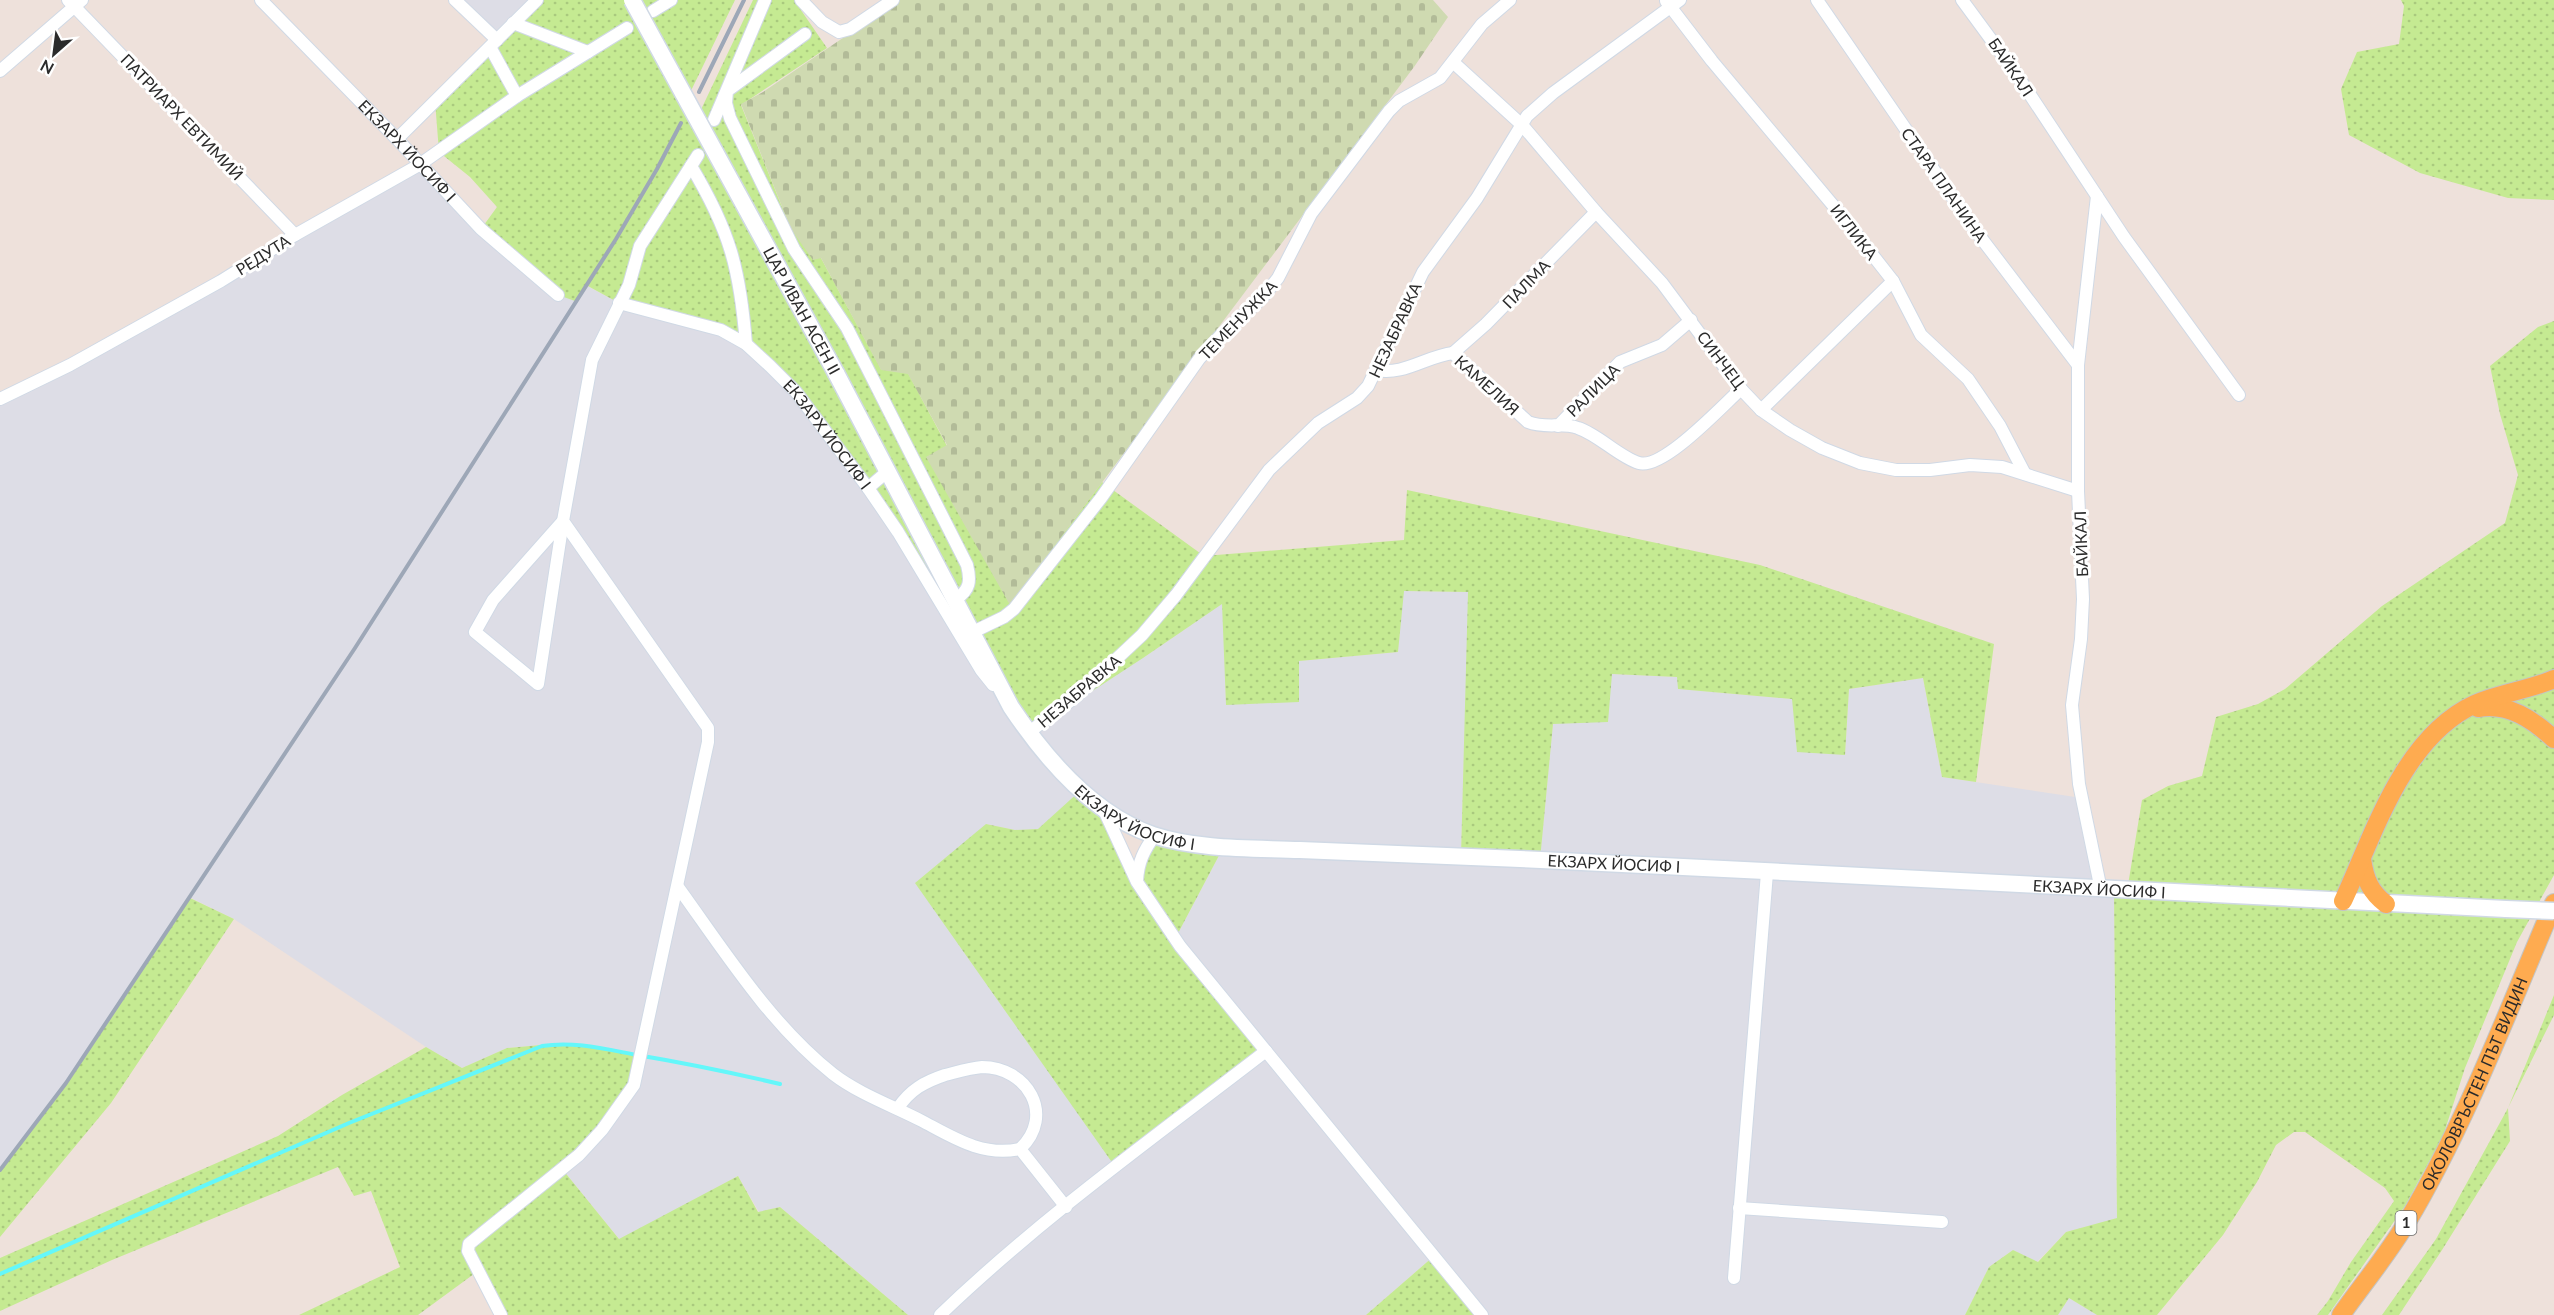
<svg xmlns="http://www.w3.org/2000/svg" width="2554" height="1315" viewBox="0 0 2554 1315" font-family="Lato,sans-serif">
	<style>
		.industrial { fill: #dddde6; fill-rule: evenodd }
		.grass { fill: url(#grass-dots) }
		.cemetery { fill: url(#cemetery-stones) }
		.lines { fill: none; stroke-linecap: round; stroke-linejoin: round }
		.stream { stroke: #64f7fa; stroke-width: 4 }
		.street-casing { stroke: #d0d9e5; stroke-width: 14 }
		.secondary-casing { stroke: #d0d9e5; stroke-width: 19 }
		.primary-casing { stroke: #c4c4c4; stroke-width: 20 }
		.street { stroke: #fff; stroke-width: 12 }
		.secondary { stroke: #fff; stroke-width: 16 }
		.primary { stroke: #feab50; stroke-width: 18 }
		.rail { stroke: #9da7b7; stroke-width: 4 }
		.secondary-bridge-casing { stroke: #d0d9e5; stroke-width: 19; stroke-linecap: butt }
		.secondary-bridge { stroke: #fff; stroke-width: 16 }
		.labels { text-anchor: middle; stroke-width: 6; stroke-linejoin: round; paint-order: stroke }
		.shield { fill: #fff; stroke: #6b6b6b; stroke-width: 1.5 }
		.shield-label { font-size: 15px; font-weight: bold; fill: #2b2b2b }
		.street-label { font-size: 16px; fill: #2b2b2b; stroke: #fff }
	</style>
	<defs>
		<pattern id="grass-dots" width="8" height="8" patternUnits="userSpaceOnUse" patternTransform="scale(1.5)"><rect width="8" height="8" fill="#c5ea92"/><path d="M2 2h.1M6 6h.1" fill="none" stroke="#a9c97e" stroke-width="1.8" stroke-linecap="round"/></pattern>
		<pattern id="cemetery-stones" width="16" height="16" patternUnits="userSpaceOnUse" patternTransform="scale(1.5)"><rect width="16" height="16" fill="#cfdab1"/><path d="M2 7V4a2 2 0 0 1 4 0v3zM10 15v-3a2 2 0 0 1 4 0v3z" fill="#b2bb98"/></pattern>
	</defs>
	<rect width="100%" height="100%" fill="#eee1db"/>
	<!-- industrial -->
	<g class="industrial">
		<path d="M455,0H537L497,40Z"/>
		<path d="M419,165L481,229L619,303L721,330L1143,658L1223,603L1226,705L1298,661L1398,652L1403,591L1469,592L1461,856L1540,859L1553,723L1611,674L1678,677L1679,689L1792,699L1845,755L1849,689L1923,678L1942,777L2082,798L2101,890L2114,891L2117,1219L2066,1232L2037,1262L2013,1250L1989,1267L1965,1315H1482L1434,1256L1366,1315H908L780,1207L759,1212L738,1176L620,1240L563,1170L640,1055L563,1043L507,1048L462,1068L426,1047L234,919L191,898L66,1083L0,1170V399ZM986,824L1015,830L1136,828L1224,846L1175,939Z"/>
		<path d="M2069,1298L2097,1315H2058Z"/>
	</g>
	<!-- grass -->
	<g class="grass">
		<path d="M537,0H735L687,99L697,118L753,0H794L827,48L741,105L791,229L821,258L881,369L908,373L947,446L927,457L1010,604L1102,482L1204,556L1404,540L1407,490L1760,565L1994,644L1976,782L1942,777L1923,678L1849,689L1845,755L1797,752L1792,699L1678,689L1677,677L1612,674L1608,722L1553,724L1540,860L1461,856L1468,592L1404,591L1398,652L1299,661V702L1226,705L1222,604L1143,658L1028,733L898,532L809,411L746,344L619,303L586,285L575,301L558,295L481,229L497,207L470,177L439,152L435,101Z"/>
		<path d="M2401,0H2554V200L2508,198L2420,173L2349,135L2341,89L2357,52L2399,44L2404,6Z"/>
		<path d="M2554,321V875L2517,942L2465,1068L2443,1136L2405,1206L2328,1315H2317L2328,1301L2351,1262L2394,1201L2385,1188L2305,1132H2294L2276,1145L2257,1182L2223,1235L2157,1315H2097L2069,1298L2058,1315H1965L1989,1267L2013,1250L2038,1262L2066,1232L2117,1218L2114,891H2127L2142,800L2168,786L2202,776L2216,717L2258,704L2285,689L2382,606L2505,523L2518,475L2500,414L2490,366L2538,327Z"/>
		<path d="M1081,790L1103,807L1136,880L1155,835L1224,846L1175,939L1266,1051L1116,1168L915,883L986,824L1015,830L1038,829Z"/>
		<path d="M190,898L234,919L111,1103L0,1237V1170L66,1083Z"/>
		<path d="M2554,995V1015L2508,1108L2510,1141L2442,1250L2399,1315H2382L2436,1239L2508,1108Z"/>
		<path d="M563,1043L640,1055L634,1085L563,1170L619,1239L738,1176L758,1212L780,1207L908,1315H501L478,1271L418,1315H299L400,1267L371,1191L354,1196L338,1167L112,1260L0,1311V1258L278,1136L342,1095L426,1047L462,1068L507,1048Z"/>
		<path d="M1434,1256L1482,1315H1366Z"/>
	</g>
	<!-- cemetery -->
	<path class="cemetery" d="M899,0H1433L1448,17L1414,67L1010,605L926,457L947,445L908,374L881,370L821,258L813,260L791,229L741,104L763,92Z"/>
	<g class="lines">
		<!-- stream -->
		<path class="stream" d="M0,1274L349,1123L542,1046C574,1041 605,1049 637,1055C685,1063 733,1073 780,1084"/>
		<defs>
			<g id="street">
				<path d="M68,0L295,235"/>
				<path id="s1" d="M261,0L397,139L481,229L558,295"/>
				<path d="M455,0L497,40"/>
				<path d="M801,0L822,22L839,32L850,29L893,0"/>
				<path d="M1817,0L1975,230L2078,365"/>
				<path d="M1962,0L2015,72L2124,237L2239,395"/>
				<path d="M1666,1L1712,61L1842,216L1893,281L1921,335L1968,379L2000,426L2025,474"/>
				<path d="M653,11L671,0"/>
				<path d="M513,23L588,52"/>
				<path d="M805,34L727,91L726,103L730,118L794,249L847,328L967,565C971,581 970,590 956,599"/>
				<path d="M490,47L517,96"/>
				<path d="M1454,63L1522,125L1596,212L1662,283L1741,389L1761,410L1790,430L1822,448L1860,463L1896,470H1930L1970,465L2002,467L2078,491"/>
				<path d="M0,71L82,0"/>
				<path d="M714,120L765,0"/>
				<path d="M397,139L537,0"/>
				<path d="M691,166C730,231 740,269 746,344"/>
				<path d="M2097,196L2078,365V491L2083,599L2081,639L2072,705L2079,784L2101,890"/>
				<path id="s2" d="M619,303L721,330L746,344L770,366L796,392L868,488L898,532L981,670L993,685"/>
				<path d="M1453,353L1486,324L1596,212"/>
				<path d="M1376,370C1403,376 1427,356 1453,353L1528,422C1545,429 1562,422 1578,428C1599,435 1619,457 1639,463C1663,470 1722,406 1741,389"/>
				<path d="M0,399L70,365L221,281L295,235L419,165L517,96L627,28"/>
				<path d="M1761,410L1893,281"/>
				<path d="M1558,426L1620,362L1662,345L1691,320"/>
				<path d="M868,488L888,471"/>
				<path d="M563,521L538,684L475,632L493,600Z"/>
				<path d="M973,632L1004,617L1014,609L1101,498L1199,359L1220,336L1262,298L1278,278L1311,214L1389,111L1399,101L1440,78L1482,24L1510,0"/>
				<path d="M1028,733L1077,696L1142,635L1176,595L1269,470L1318,423L1357,398L1368,386L1423,272L1477,198L1527,116L1553,93L1680,0"/>
				<path d="M1103,808L1137,882L1180,946L1482,1315"/>
				<path d="M1137,881C1138,862 1144,850 1155,835"/>
				<path d="M678,887C725,952 770,1024 833,1074C859,1094 893,1106 922,1121C954,1138 983,1157 1020,1149L1066,1207"/>
				<path d="M898,1108C910,1090 924,1082 945,1075C957,1072 970,1068 982,1067C1027,1067 1056,1115 1020,1149"/>
				<path d="M1739,1208L1942,1222"/>
				<path d="M1734,1278L1767,873"/>
				<path d="M501,1315L468,1251L469,1244L579,1155L602,1130L634,1085L708,742V728L563,521L592,360L629,285L640,246L698,155"/>
				<path d="M940,1315C1041,1218 1156,1136 1266,1051"/>
			</g>
			<g id="secondary">
				<path id="s3" d="M836,373L1011,707C1045,758 1092,814 1153,835C1199,850 1253,848 1300,850C1381,853 1461,856 1541,860C1863,875 2185,895 2506,909"/>
			</g>
			<g id="primary">
				<path d="M2478,708C2509,703 2532,719 2554,739"/>
				<path d="M2362,859C2365,879 2370,892 2386,904"/>
				<path d="M2343,901C2374,834 2403,737 2475,704C2500,693 2529,690 2554,679"/>
				<path id="s4" d="M2341,1315C2363,1284 2388,1254 2407,1222C2467,1121 2508,1010 2554,903"/>
			</g>
		</defs>
		<!-- street casing -->
		<use href="#street" class="street-casing"/>
		<!-- secondary casing -->
		<use href="#secondary" class="secondary-casing"/>
		<!-- primary casing -->
		<use href="#primary" class="primary-casing"/>
		<!-- street -->
		<use href="#street" class="street"/>
		<!-- secondary -->
		<use href="#secondary" class="secondary"/>
		<!-- primary -->
		<use href="#primary" class="primary"/>
		<!-- rail -->
		<g class="rail">
			<path d="M699,92L744,0"/>
			<path d="M0,1170L66,1083L355,648L616,239L657,169L681,123"/>
		</g>
		<defs>
			<g id="secondary-bridge">
				<path id="s5" d="M632,0L836,373"/>
				<path d="M2506,909L2554,911"/>
			</g>
		</defs>
		<!-- secondary-bridge casing -->
		<use href="#secondary-bridge" class="secondary-bridge-casing"/>
		<!-- secondary-bridge -->
		<use href="#secondary-bridge" class="secondary-bridge"/>
	</g>
	<g class="labels">
		<!-- shield labels -->
		<rect class="shield" x="2395.5" y="1211" width="21" height="24" rx="4.5"/>
		<g class="shield-label">
			<text x="2406" y="1228">1</text>
		</g>
		<!-- street labels -->
		<g class="street-label">
			<text transform="translate(2011 67) rotate(56)" y="6">БАЙКАЛ</text>
			<text transform="translate(182 117) rotate(46)" y="6">ПАТРИАРХ ЕВТИМИЙ</text>
			<text dy="6" stroke="none"><textPath href="#s1" startOffset="210">ЕКЗАРХ ЙОСИФ I</textPath></text>
			<text transform="translate(1944 185) rotate(55)" y="6">СТАРА ПЛАНИНА</text>
			<text transform="translate(1854 232) rotate(52)" y="6">ИГЛИКА</text>
			<text transform="translate(263 255) rotate(-32)" y="6">РЕДУТА</text>
			<text transform="translate(1526 284) rotate(-46)" y="6">ПАЛМА</text>
			<text dy="6" stroke="none"><textPath href="#s5" startOffset="354">ЦАР ИВАН АСЕН II</textPath></text>
			<text transform="translate(1238 320) rotate(-46)" y="6">ТЕМЕНУЖКА</text>
			<text transform="translate(1395 330) rotate(-65)" y="6">НЕЗАБРАВКА</text>
			<text transform="translate(1721 360) rotate(53)" y="6">СИНЧЕЦ</text>
			<text transform="translate(1487 385) rotate(42)" y="6">КАМЕЛИЯ</text>
			<text transform="translate(1593 390) rotate(-45)" y="6">РАЛИЦА</text>
			<text dy="6" stroke="none"><textPath href="#s2" startOffset="256">ЕКЗАРХ ЙОСИФ I</textPath></text>
			<text transform="translate(2081 544) rotate(-92)" y="6">БАЙКАЛ</text>
			<text transform="translate(1079 691) rotate(-40)" y="6">НЕЗАБРАВКА</text>
			<text dy="6" stroke="none"><textPath href="#s3" startOffset="548">ЕКЗАРХ ЙОСИФ I</textPath></text>
			<text dy="6" stroke="none"><textPath href="#s3" startOffset="1034">ЕКЗАРХ ЙОСИФ I</textPath></text>
			<text dy="6" stroke="none"><textPath href="#s3" startOffset="1520">ЕКЗАРХ ЙОСИФ I</textPath></text>
			<text dy="6" stroke="none"><textPath href="#s4" startOffset="268">ОКОЛОВРЪСТЕН ПЪТ ВИДИН</textPath></text>
		</g>
	</g>
	<!-- north arrow -->
	<g transform="translate(54 54) rotate(208)" stroke="#ffffff" stroke-width="4.5" paint-order="stroke">
	<path d="M0-4.5L10 22L0 15L-10 22Z" fill="#2b2b2b"/>
	<text y="-9" font-size="16" font-weight="bold" text-anchor="middle" fill="#2b2b2b">N</text>
	</g>
</svg>
